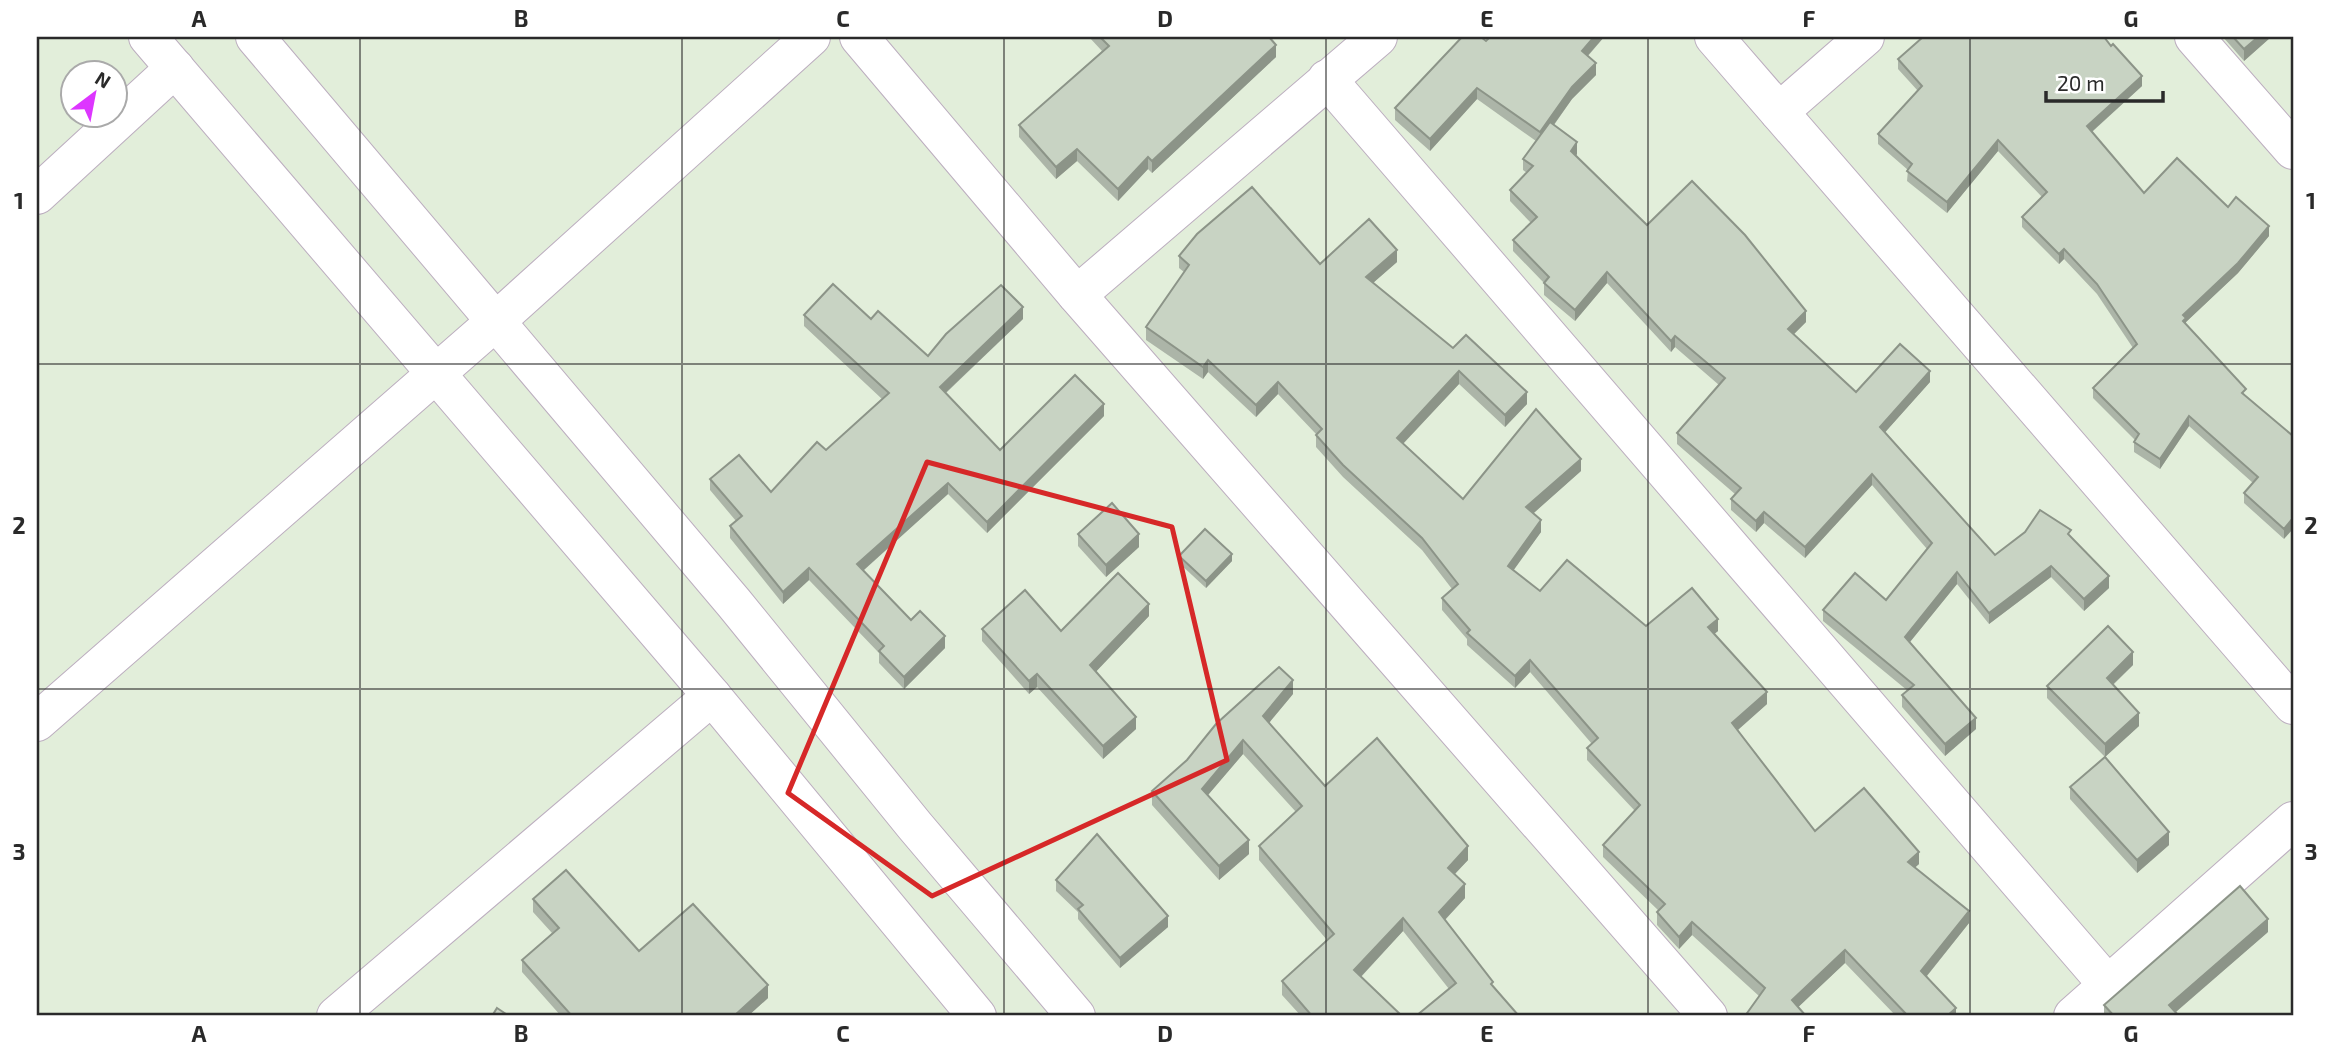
<svg xmlns="http://www.w3.org/2000/svg" width="2330" height="1053" viewBox="0 0 2330 1053" font-family="'Exo 2',sans-serif">
	<style>
		.lines { fill: none; stroke-linecap: round; stroke-linejoin: round }
		.minor-casing { stroke: #bcaebf; stroke-width: 40 }
		.minor { stroke: #fff; stroke-width: 38 }
		.wall { fill: #acb5a8 }
		.shaded-wall { fill: #8c9488 }
		.building { fill: #c8d3c3; stroke: #8c9488; stroke-width: 2 }
		.marked { fill: none; stroke: #d62828; stroke-width: 5; stroke-linejoin: round }
		.grid { fill: none; stroke: #2a2a2a; stroke-width: 2; stroke-opacity: 0.55 }
		.neatline { fill: none; stroke: #2a2a2a; stroke-width: 2.5 }
		.grid-label { font-size: 23px; text-anchor: middle; font-weight: bold; fill: #2a2a2a }
	</style>
	<rect width="100%" height="100%" fill="#e2eeda"/>
	<g class="lines">
		<defs>
			<g id="minor">
				<path d="M148,37L712,696L977,1016"/>
				<path d="M255,37L734,603L915,826L1076,1016"/>
				<path d="M859,37L1077,295L1708,1016"/>
				<path d="M1714,37L2293,705"/>
				<path d="M2194,37L2293,150"/>
				<path d="M1327,79L2108,985"/>
				<path d="M1779,112L1865,37"/>
				<path d="M37,195L175,68"/>
				<path d="M1077,295L1378,37"/>
				<path d="M37,722L495,322L811,37"/>
				<path d="M336,1016L712,696"/>
				<path d="M2073,1016L2293,821"/>
			</g>
		</defs>
		<!-- minor casing -->
		<use href="#minor" class="minor-casing"/>
		<!-- minor -->
		<use href="#minor" class="minor"/>
	</g>
	<!-- wall -->
	<g class="wall">
		<path d="M1089,37H1269L1276,57L1152,173L1148,169L1118,201L1077,161L1056,179L1019,137V125L1102,51Z"/>
		<path d="M1490,37H1604L1588,56L1596,75L1572,99L1554,125L1577,154L1576,156L1647,225L1806,322L1794,334L1856,392L1930,382L1885,432L1995,555L2071,537L2109,588L2084,611L2051,577L1989,624L1957,584L1910,642L1976,729L1945,756L1902,707V695L1908,691L1823,621V610L1886,600L1927,549L1872,485L1805,558L1764,523L1756,532L1731,510V499L1735,494L1677,444V433L1719,385L1675,347L1671,352L1607,283L1575,321L1544,295V283L1513,251V240L1531,223L1510,201V190L1527,173L1523,170V159L1536,141L1477,99L1430,151L1395,120V108L1486,41Z"/>
		<path d="M2223,37H2271L2244,61Z"/>
		<path d="M1898,59L2142,86L2092,132L2144,193L2228,207L2269,236L2238,273L2186,322V324L2246,396L2293,436L2284,539L2244,503V493L2253,483L2189,426L2160,469L2134,452V442L2135,440L2093,398V388L2133,348L2097,294L2064,259L2059,264L2022,227V217L2042,197L1998,151L1947,213L1907,181L1908,170L1878,144V134L1918,91L1898,69Z"/>
		<path d="M1179,256L1320,264L1397,262L1373,283L1453,348L1527,404L1505,427L1459,384L1403,444L1463,499L1581,471L1533,513L1541,532L1513,570L1540,591L1646,626L1718,631L1714,634L1767,704L1738,730L1815,831L1919,864L1915,867L1969,923L1927,976L1956,1016H1896L1845,963L1798,1007L1759,996L1692,935L1679,949L1657,925V912L1659,911L1603,857V845L1635,811L1587,760V748L1592,744L1530,672L1515,688L1467,645V639L1442,610V598L1452,589L1422,550L1343,477L1316,447V434L1278,394L1256,417L1208,372L1203,379L1146,340V327L1184,272L1179,268Z"/>
		<path d="M804,315L871,319L928,356L1023,319L946,393L1000,450L1104,416L987,533L948,494L863,571L911,620L945,648L904,689L879,663V653L809,580L783,604L730,538V526L736,521L710,490V479L771,492L826,450L882,399L804,326Z"/>
		<path d="M1078,534L1139,547L1106,577L1078,546Z"/>
		<path d="M1179,556L1232,561L1206,588L1179,563Z"/>
		<path d="M1149,616L1095,672L1136,729L1103,759L1037,687L1029,694L982,641V629L1061,631Z"/>
		<path d="M2133,665L2113,685L2139,726L2105,757L2047,698V686Z"/>
		<path d="M1293,694L1269,723L1325,786L1468,860L1455,874L1465,898L1445,920L1493,982L1449,989L1403,931L1361,977L1402,1016H1301L1282,995V981L1327,940L1259,860V846L1296,812L1243,754L1208,795L1249,854L1219,880L1152,805V791Z"/>
		<path d="M2070,787L2169,845L2137,873L2070,799Z"/>
		<path d="M1056,880L1168,927L1120,968L1078,919V912L1056,891Z"/>
		<path d="M533,899L639,951L768,998L748,1016H561L522,972V960L552,933L533,912Z"/>
		<path d="M2268,932L2176,1012L2179,1016H2104V1005Z"/>
	</g>
	<!-- shaded-wall -->
	<g class="shaded-wall">
		<path d="M1594,37H1604L1582,62V51Z"/>
		<path d="M2258,37H2271L2244,61V49Z"/>
		<path d="M1276,45V57L1152,173V161Z"/>
		<path d="M1596,63V75L1572,99L1540,144V132L1572,87Z"/>
		<path d="M2142,76V86L2087,136V126Z"/>
		<path d="M1477,88V99L1430,151V139Z"/>
		<path d="M1998,140V151L1947,213V202Z"/>
		<path d="M1577,142V154L1571,162V151Z"/>
		<path d="M1077,149V161L1056,179V167Z"/>
		<path d="M1148,157V169L1118,201V189Z"/>
		<path d="M2269,226V236L2238,273L2186,322V328L2183,331V315Z"/>
		<path d="M2064,249V259L2059,264V254Z"/>
		<path d="M1397,250V262L1366,289V277Z"/>
		<path d="M1607,272V283L1575,321V310Z"/>
		<path d="M1023,307V319L940,398V387Z"/>
		<path d="M1806,311V322L1788,340V329Z"/>
		<path d="M1675,336V347L1671,352V341Z"/>
		<path d="M1208,360V372L1203,379V367Z"/>
		<path d="M1459,371V384L1397,450V438Z"/>
		<path d="M1930,371V382L1880,438V427Z"/>
		<path d="M1278,382V394L1256,417V405Z"/>
		<path d="M1527,392V404L1505,427V415Z"/>
		<path d="M1104,404V416L987,533V522Z"/>
		<path d="M2189,416V426L2160,469V459Z"/>
		<path d="M1581,459V471L1526,520V507Z"/>
		<path d="M1872,474V485L1805,558V547Z"/>
		<path d="M948,483V494L857,576V564Z"/>
		<path d="M1764,512V523L1756,532V521Z"/>
		<path d="M2293,518V529L2284,539V529Z"/>
		<path d="M1541,520V532L1508,578V566Z"/>
		<path d="M1139,534V547L1106,577V565Z"/>
		<path d="M1232,554V561L1206,588V581Z"/>
		<path d="M2051,566V577L1989,624V613Z"/>
		<path d="M809,568V580L783,604V592Z"/>
		<path d="M1957,572V584L1905,648V637Z"/>
		<path d="M2109,576V588L2084,611V599Z"/>
		<path d="M1149,604V616L1090,678V665Z"/>
		<path d="M1718,619V631L1708,639V627Z"/>
		<path d="M945,636V648L904,689V677Z"/>
		<path d="M2133,652V665L2107,690V678Z"/>
		<path d="M1530,660V672L1515,688V676Z"/>
		<path d="M1037,674V687L1029,694V681Z"/>
		<path d="M1293,680V694L1263,730V716Z"/>
		<path d="M1767,692V704L1732,735V723Z"/>
		<path d="M2139,713V726L2105,757V744Z"/>
		<path d="M1136,717V729L1103,759V746Z"/>
		<path d="M1976,718V729L1945,756V744Z"/>
		<path d="M1243,740V754L1202,802V789Z"/>
		<path d="M2169,832V845L2137,873V860Z"/>
		<path d="M1249,840V854L1219,880V866Z"/>
		<path d="M1468,846V860L1448,881V868Z"/>
		<path d="M1919,852V864L1908,874V862Z"/>
		<path d="M1465,884V898L1439,926V912Z"/>
		<path d="M1969,911V923L1921,983V971Z"/>
		<path d="M1168,916V927L1120,968V958Z"/>
		<path d="M1403,918V931L1354,984V970Z"/>
		<path d="M2268,919V932L2171,1016L2169,1005Z"/>
		<path d="M1692,922V935L1679,949V937Z"/>
		<path d="M1845,950V963L1792,1013V1000Z"/>
		<path d="M768,985V998L748,1016H734Z"/>
		<path d="M1956,1008V1016H1947Z"/>
	</g>
	<!-- building -->
	<g class="building">
		<path d="M1100,37H1269L1276,45L1152,161L1148,157L1118,189L1077,149L1056,167L1019,125L1109,46Z"/>
		<path d="M1462,37H1481L1486,41L1490,37H1594L1582,51L1596,63L1572,87L1540,132L1477,88L1430,139L1395,108Z"/>
		<path d="M1923,37H2104L2111,46L2113,44L2142,76L2087,126L2144,193L2177,158L2228,207L2236,197L2269,226L2238,263L2183,315L2186,318L2183,321L2246,389L2242,393L2293,436V518L2284,529L2244,493L2258,477L2189,416L2160,459L2134,442L2139,434L2093,388L2137,344L2097,284L2064,249L2059,254L2022,217L2047,192L1998,140L1947,202L1907,171L1912,164L1878,134L1922,86L1898,59Z"/>
		<path d="M2233,37H2258L2244,49Z"/>
		<path d="M1550,122L1577,142L1571,151L1647,225L1692,181L1745,235L1806,311L1788,329L1856,392L1900,344L1930,371L1880,427L1995,555L2025,532L2040,510L2071,530L2068,534L2109,576L2084,599L2051,566L1989,613L1957,572L1905,637L1976,718L1945,744L1902,695L1914,685L1823,610L1855,573L1886,600L1932,543L1872,474L1805,547L1764,512L1756,521L1731,499L1741,488L1677,433L1725,378L1675,336L1671,341L1607,272L1575,310L1544,283L1549,277L1513,240L1537,217L1510,190L1533,166L1523,159Z"/>
		<path d="M1252,187L1320,264L1369,219L1397,250L1366,277L1453,348L1466,335L1527,392L1505,415L1459,371L1397,438L1463,499L1536,409L1581,459L1526,507L1541,520L1508,566L1540,591L1567,560L1646,626L1692,588L1718,619L1708,627L1767,692L1732,723L1815,831L1864,788L1919,852L1908,862L1969,911L1921,971L1956,1008L1947,1016H1908L1845,950L1792,1000L1806,1016H1745L1765,988L1692,922L1679,937L1657,912L1665,904L1603,845L1640,805L1587,748L1598,738L1530,660L1515,676L1467,633L1470,630L1442,598L1458,584L1422,538L1343,465L1316,435L1322,429L1278,382L1256,405L1208,360L1203,367L1146,327L1189,265L1179,256L1197,234Z"/>
		<path d="M833,284L871,319L878,311L928,356L946,334L1001,285L1023,307L940,387L1000,450L1075,375L1104,404L987,522L948,483L857,564L911,620L920,611L945,636L904,677L879,651L884,646L809,568L783,592L730,526L742,516L710,479L739,455L771,492L817,442L826,450L889,393L804,315Z"/>
		<path d="M1112,503L1139,534L1106,565L1078,534Z"/>
		<path d="M1205,529L1232,554L1206,581L1179,556Z"/>
		<path d="M1118,573L1149,604L1090,665L1136,717L1103,746L1037,674L1029,681L982,629L1025,590L1061,631Z"/>
		<path d="M2108,626L2133,652L2107,678L2139,713L2105,744L2047,686Z"/>
		<path d="M1279,667L1293,680L1263,716L1325,786L1377,738L1468,846L1448,868L1465,884L1439,912L1493,982L1491,984L1519,1016H1416L1456,983L1403,918L1354,970L1402,1016H1312L1282,981L1334,934L1259,846L1302,806L1243,740L1202,789L1249,840L1219,866L1152,791L1187,760L1216,724Z"/>
		<path d="M2105,757L2169,832L2137,860L2070,787Z"/>
		<path d="M1097,834L1168,916L1120,958L1078,909L1083,905L1056,880Z"/>
		<path d="M566,870L639,951L693,904L768,985L734,1016H572L522,960L559,928L533,899Z"/>
		<path d="M2240,886L2268,919L2169,1005L2179,1016H2114L2104,1005Z"/>
		<path d="M497,1008L509,1016H492Z"/>
	</g>
	<!-- marked area -->
	<path class="marked" d="M927,462L1172,527L1227,760L932,896L788,793Z"/>
	<!-- grid -->
	<path class="grid" d="M360,37V1016M682,37V1016M1004,37V1016M1326,37V1016M1648,37V1016M1970,37V1016M37,364H2293M37,689H2293"/>
	<!-- border -->
	<rect width="2330" height="1053" fill="none" stroke="#ffffff" stroke-width="77"/>
	<!-- north arrow -->
	<g transform="translate(94 94) rotate(32)"><circle r="33" fill="#ffffff" stroke="#aaaaaa" stroke-width="2"/>
	<path d="M0-5L12 26L0 18L-12 26Z" fill="#dd36ff"/>
	<text y="-10" font-size="19" font-weight="bold" text-anchor="middle" fill="#2a2a2a">N</text>
	</g>
	<!-- scale -->
	<path d="M2046 91v10h117v-10" fill="none" stroke="#2a2a2a" stroke-width="3.5"/>
	<text x="2057" y="91" font-size="21" fill="#2a2a2a" stroke="#ffffff" stroke-width="5" paint-order="stroke">20 m</text>
	<rect x="38" y="38" width="2254" height="976" class="neatline"/>
	<g class="grid-label">
		<text x="199" y="27">A</text>
		<text x="521" y="27">B</text>
		<text x="843" y="27">C</text>
		<text x="1165" y="27">D</text>
		<text x="1487" y="27">E</text>
		<text x="1809" y="27">F</text>
		<text x="2131" y="27">G</text>
		<text x="19" y="209">1</text>
		<text x="2311" y="209">1</text>
		<text x="19" y="534">2</text>
		<text x="2311" y="534">2</text>
		<text x="19" y="860">3</text>
		<text x="2311" y="860">3</text>
		<text x="199" y="1042">A</text>
		<text x="521" y="1042">B</text>
		<text x="843" y="1042">C</text>
		<text x="1165" y="1042">D</text>
		<text x="1487" y="1042">E</text>
		<text x="1809" y="1042">F</text>
		<text x="2131" y="1042">G</text>
	</g>
</svg>
